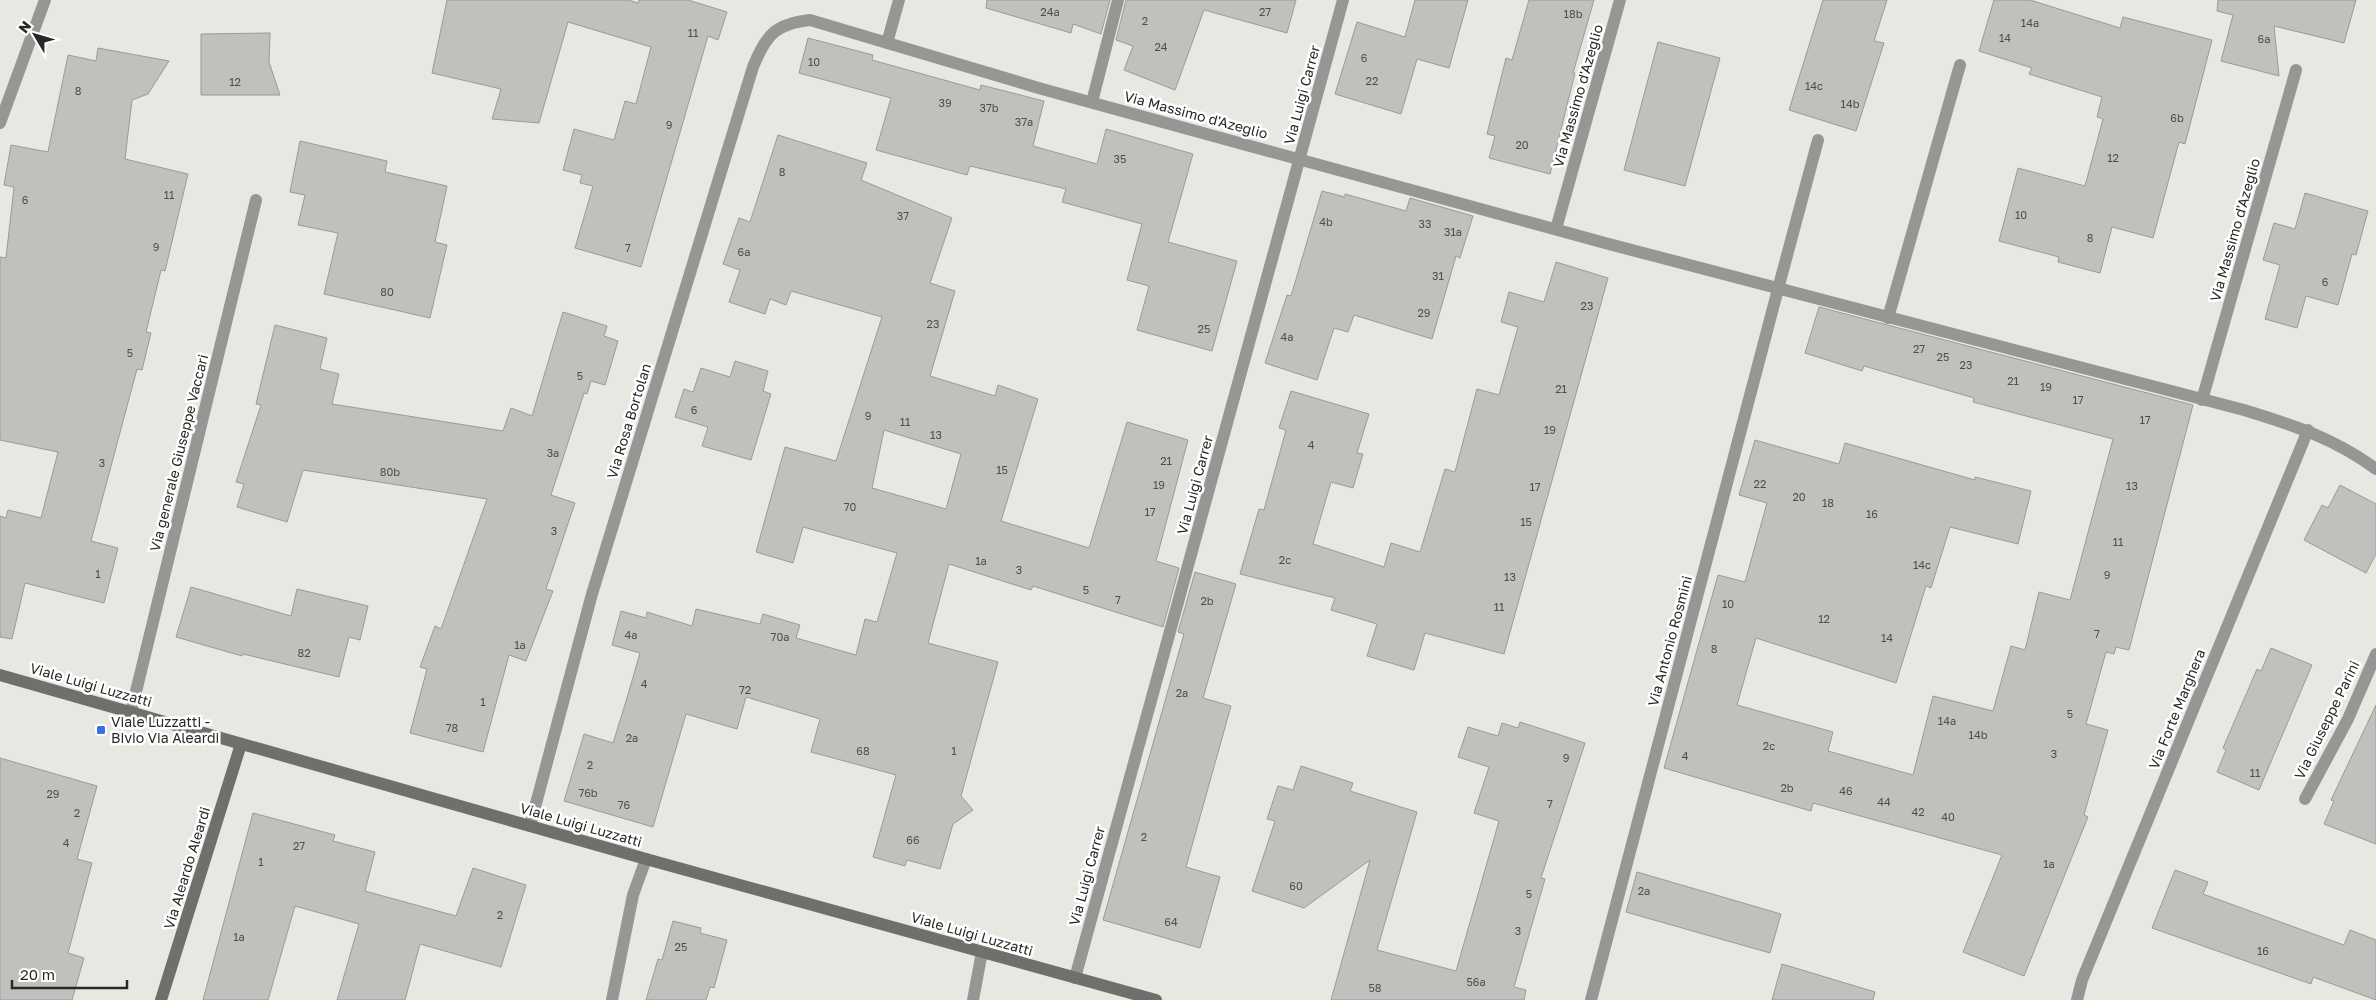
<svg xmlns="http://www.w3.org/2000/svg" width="2376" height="1000" viewBox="0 0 2376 1000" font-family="'Golos Text',sans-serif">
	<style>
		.building { fill: #c0c1bc; stroke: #9a9b96; fill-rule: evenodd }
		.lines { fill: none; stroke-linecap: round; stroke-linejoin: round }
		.lane { stroke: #969694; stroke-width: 12 }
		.street { stroke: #969694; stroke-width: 12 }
		.secondary { stroke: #6f6f6c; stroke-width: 12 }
		.poi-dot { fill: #3a6fdf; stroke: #fff; stroke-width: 2 }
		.labels { text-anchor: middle; stroke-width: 5; stroke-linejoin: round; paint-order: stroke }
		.number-label { font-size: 11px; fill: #4e4f4c }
		.street-label { font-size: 14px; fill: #282927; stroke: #fff }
		.poi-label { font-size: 14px; fill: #282927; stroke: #fff; text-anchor: start }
	</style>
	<rect width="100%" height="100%" fill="#e8e8e3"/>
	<!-- building -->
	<g class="building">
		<path d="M447,0H628L638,3L639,0H688L727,12L718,40L708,36L641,267L575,248L593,186L580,183L582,175L563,170L574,129L614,140L625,101L636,104L651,47L568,22L539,123L492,119L501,89L432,73Z"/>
		<path d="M987,0H1110L1101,34L1073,24L1071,33L986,8Z"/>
		<path d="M1126,0H1296L1287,33L1204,10L1175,90L1124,70L1133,46L1116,40Z"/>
		<path d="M1415,0H1468L1449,68L1417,59L1401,114L1335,94L1357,22L1405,37Z"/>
		<path d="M1529,0H1594L1573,73H1575L1550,174L1489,158L1495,136L1487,134L1506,58L1512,60Z"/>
		<path d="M1823,0H1887L1874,41L1884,43L1856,131L1789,110Z"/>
		<path d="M1994,0H2030L2120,28L2123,17L2212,40L2185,144L2179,142L2153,238L2112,227L2100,273L2058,262L2059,257L1999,241L2018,168L2085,186L2103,119L2097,117L2102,97L2029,74L2032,68L1979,51Z"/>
		<path d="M2218,0H2356L2344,43L2274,26L2279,76L2221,61L2233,15L2217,11Z"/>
		<path d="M270,33L269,62L280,95H201V34Z"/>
		<path d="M808,38L873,55L872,60L980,90L981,85L1044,101L1033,146L1097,164L1106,129L1193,154L1168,242L1237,261L1212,351L1137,330L1149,286L1127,280L1142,224L1062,202L1066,189L970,166L967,175L876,150L891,98L799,73Z"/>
		<path d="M1658,42L1720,58L1685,186L1624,170Z"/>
		<path d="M98,48L169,61L148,94L132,100L125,159L188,174L165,271L161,270L146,332L151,333L142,370L137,369L91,541L118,548L104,603L25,583L12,639L0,637V516L6,518L8,510L41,518L58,452L0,440V257L6,258L14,187L4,185L11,145L48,152L68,55L96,61Z"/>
		<path d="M778,135L867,163L861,180L952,218L930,283L955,291L930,376L995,396L998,385L1038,399L1001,521L1089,548L1127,422L1188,440L1156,561L1179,568L1163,627L1033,586L1031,590L949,564L928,643L998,662L961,796L973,810L953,824L940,869L907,860L905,866L873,857L896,775L811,752L820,719L746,697L737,729L686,714L653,827L564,801L584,734L613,743L627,698L640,653L612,645L621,611L646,618L647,612L692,626L696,609L760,624L763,614L800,625L796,638L856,655L865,619L877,622L897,553L803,527L793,563L756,552L785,447L836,461L882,317L791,291L786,305L770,299L765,314L729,302L740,270L723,264L739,218L750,222ZM884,430L961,454L946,509L872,488Z"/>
		<path d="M300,141L387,161L385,172L447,186L435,242L447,245L430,318L324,294L338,233L298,225L305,195L290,192Z"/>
		<path d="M1322,191L1345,197V194L1406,211L1410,198L1473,216L1460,258L1456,256L1432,339L1354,315L1348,332L1334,328L1317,380L1265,363L1287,295L1291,296Z"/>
		<path d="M2305,193L2368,211L2356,255L2352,254L2338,305L2306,296L2297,328L2265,319L2280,265L2263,260L2274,223L2295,229Z"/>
		<path d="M1556,262L1608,278L1504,654L1425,633L1414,670L1367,656L1377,624L1331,610L1335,598L1240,574L1259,509L1264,510L1286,430L1279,428L1291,391L1369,414L1357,453L1363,454L1353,488L1331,482L1313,544L1384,567L1391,543L1420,552L1445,469L1455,472L1477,389L1499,395L1518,327L1501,322L1509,292L1544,302Z"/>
		<path d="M1819,307L2193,405L2129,650L2116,647L2114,654L2106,652L2086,724L2108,730L2084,815L2088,817L2024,976L1963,952L2002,855L1813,803L1811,811L1664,768L1718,575L1745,582L1767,503L1739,495L1755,440L1839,464L1845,443L1975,480V477L2031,491L2018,544L1950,527L1931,588L1926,586L1896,683L1756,638L1737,705L1833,732L1828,751L1913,775L1933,696L1993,711L2011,646L2025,650L2039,592L2070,600L2113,439L1973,402L1974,398L1864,366L1862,371L1805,353Z"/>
		<path d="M563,312L607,326L604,336L618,341L605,385L591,381L587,394L584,393L551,495L575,503L546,589L553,591L526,661L509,655L483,752L410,733L427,669L420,667L435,626L441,629L487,499L303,470L287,522L237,507L244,484L236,482L261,405L256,404L275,325L327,338L320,369L339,374L332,404L503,431L511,408L532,416Z"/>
		<path d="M735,361L768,371L763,391L771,394L751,460L702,446L708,427L675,417L684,389L693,392L701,368L730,377Z"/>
		<path d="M2340,485L2376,504V554L2366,573L2304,540L2322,505L2328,508Z"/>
		<path d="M1195,572L1236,584L1203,698L1231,706L1186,867L1220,877L1200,948L1103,920L1184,634L1178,632Z"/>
		<path d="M191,587L291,616L297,589L368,606L360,640L349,637L339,677L243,654L242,656L176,637Z"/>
		<path d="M2271,648L2312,665L2259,790L2217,772L2226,750L2223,748L2235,720L2257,669L2261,671Z"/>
		<path d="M2376,705V844L2324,824L2334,801L2331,800Z"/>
		<path d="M1520,722L1585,743L1541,878L1545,879L1514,987L1526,990L1524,1000H1331L1370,860L1304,908L1252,891L1275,821L1267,819L1278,786L1293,790L1301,766L1353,783L1350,791L1417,812L1377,950L1456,971L1499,821L1474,813L1489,767L1458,757L1468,727L1498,736L1502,723L1518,728Z"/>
		<path d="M0,758L97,786L77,859L92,863L68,953L84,958L72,1000H0Z"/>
		<path d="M253,813L335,835L333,841L375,852L365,891L456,916L473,868L526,885L501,967L420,944L405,1000H337L359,924L295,906L268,1000H203Z"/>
		<path d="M2175,870L2208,882L2203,894L2344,945L2350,930L2376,940V1000L2313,977L2311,984L2152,928Z"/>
		<path d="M1637,872L1781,914L1770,953L1626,912Z"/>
		<path d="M673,921L701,928L700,933L727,940L714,988L710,987L706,1000H646L658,959L662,960Z"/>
		<path d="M1782,964L1875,992L1873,1000H1772Z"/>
	</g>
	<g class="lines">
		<!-- lane -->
		<g class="lane">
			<path d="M1556,229L1620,0"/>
			<path d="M1778,289L1818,140"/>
			<path d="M1888,318L1960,65"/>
			<path d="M2202,400L2296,70"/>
		</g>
		<!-- street -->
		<g class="street">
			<path d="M887,43L899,0"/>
			<path d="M1092,102L1118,0"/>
			<path d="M0,123L45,0"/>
			<path d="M131,712L256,200"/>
			<path d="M2305,799L2348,719L2376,654"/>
			<path d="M530,826L592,594L753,67C766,35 775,24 810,20L1042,89L1605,243L2244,410C2293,425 2334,438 2376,469"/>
			<path d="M1075,978L1343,0"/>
			<path d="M612,1000L633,895L646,859"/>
			<path d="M973,1000L982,952"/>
			<path d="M1591,1000L1778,289"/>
			<path d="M2077,1000L2082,980L2308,430"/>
		</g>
		<!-- secondary -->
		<g class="secondary">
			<path d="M0,675L646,859L1156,1000"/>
			<path d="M161,1000L241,744"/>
		</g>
	</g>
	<!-- markers -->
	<rect class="poi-dot" x="96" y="725" width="10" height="10" rx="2.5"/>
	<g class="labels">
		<!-- number labels -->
		<g class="number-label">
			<text x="1050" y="16">24a</text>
			<text x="1265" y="16">27</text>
			<text x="1573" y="18">18b</text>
			<text x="1145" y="25">2</text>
			<text x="2030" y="27">14a</text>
			<text x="693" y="37">11</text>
			<text x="2005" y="42">14</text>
			<text x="2264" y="43">6a</text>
			<text x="1161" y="51">24</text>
			<text x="1364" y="62">6</text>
			<text x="814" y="66">10</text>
			<text x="1372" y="85">22</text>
			<text x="235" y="86">12</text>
			<text x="1814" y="90">14c</text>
			<text x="78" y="95">8</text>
			<text x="945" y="107">39</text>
			<text x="1850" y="108">14b</text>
			<text x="989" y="112">37b</text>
			<text x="2177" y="122">6b</text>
			<text x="1024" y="126">37a</text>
			<text x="669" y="129">9</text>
			<text x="1522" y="149">20</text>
			<text x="2113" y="162">12</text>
			<text x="1120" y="163">35</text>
			<text x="782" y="176">8</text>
			<text x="169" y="199">11</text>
			<text x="25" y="204">6</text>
			<text x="2021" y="219">10</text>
			<text x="903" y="220">37</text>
			<text x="1326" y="226">4b</text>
			<text x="1425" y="228">33</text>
			<text x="1453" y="236">31a</text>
			<text x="2090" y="242">8</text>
			<text x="156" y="251">9</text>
			<text x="628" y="252">7</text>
			<text x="744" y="256">6a</text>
			<text x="1438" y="280">31</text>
			<text x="2325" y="286">6</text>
			<text x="387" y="296">80</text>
			<text x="1587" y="310">23</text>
			<text x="1424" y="317">29</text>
			<text x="933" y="328">23</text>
			<text x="1204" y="333">25</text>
			<text x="1287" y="341">4a</text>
			<text x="1919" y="353">27</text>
			<text x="130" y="357">5</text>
			<text x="1943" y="361">25</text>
			<text x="1966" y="369">23</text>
			<text x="580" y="380">5</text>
			<text x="2013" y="385">21</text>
			<text x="2046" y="391">19</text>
			<text x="1561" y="393">21</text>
			<text x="2078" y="404">17</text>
			<text x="694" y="414">6</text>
			<text x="868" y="420">9</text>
			<text x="2145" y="424">17</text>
			<text x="905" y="426">11</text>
			<text x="1550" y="434">19</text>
			<text x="936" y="439">13</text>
			<text x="1311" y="449">4</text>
			<text x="553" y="457">3a</text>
			<text x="1166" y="465">21</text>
			<text x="102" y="467">3</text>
			<text x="1002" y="474">15</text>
			<text x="390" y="476">80b</text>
			<text x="1760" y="488">22</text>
			<text x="1159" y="489">19</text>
			<text x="2132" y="490">13</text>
			<text x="1535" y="491">17</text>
			<text x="1799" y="501">20</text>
			<text x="1828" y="507">18</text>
			<text x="850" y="511">70</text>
			<text x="1150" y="516">17</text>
			<text x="1872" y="518">16</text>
			<text x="1526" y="526">15</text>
			<text x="554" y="535">3</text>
			<text x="2118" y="546">11</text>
			<text x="1285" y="564">2c</text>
			<text x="981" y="565">1a</text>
			<text x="1922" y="569">14c</text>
			<text x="1019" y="574">3</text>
			<text x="98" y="578">1</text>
			<text x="2107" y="579">9</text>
			<text x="1510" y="581">13</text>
			<text x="1086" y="594">5</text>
			<text x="1118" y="604">7</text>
			<text x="1207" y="605">2b</text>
			<text x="1728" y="608">10</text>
			<text x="1499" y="611">11</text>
			<text x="1824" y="623">12</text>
			<text x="2097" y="638">7</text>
			<text x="631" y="639">4a</text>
			<text x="780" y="641">70a</text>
			<text x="1887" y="642">14</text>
			<text x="520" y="649">1a</text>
			<text x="1714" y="653">8</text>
			<text x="304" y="657">82</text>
			<text x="644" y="688">4</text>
			<text x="745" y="694">72</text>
			<text x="1182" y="697">2a</text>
			<text x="483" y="706">1</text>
			<text x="2070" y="718">5</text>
			<text x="1947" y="725">14a</text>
			<text x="452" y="732">78</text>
			<text x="1978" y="739">14b</text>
			<text x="632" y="742">2a</text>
			<text x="1769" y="750">2c</text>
			<text x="863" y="755">68</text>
			<text x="954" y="755">1</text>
			<text x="2054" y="758">3</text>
			<text x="1685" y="760">4</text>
			<text x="1566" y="762">9</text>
			<text x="590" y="769">2</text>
			<text x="2255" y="777">11</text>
			<text x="1787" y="792">2b</text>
			<text x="1846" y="795">46</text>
			<text x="588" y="797">76b</text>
			<text x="53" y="798">29</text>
			<text x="1884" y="806">44</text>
			<text x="1550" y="808">7</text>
			<text x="624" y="809">76</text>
			<text x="1918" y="816">42</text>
			<text x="77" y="817">2</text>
			<text x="1948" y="821">40</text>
			<text x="1144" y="841">2</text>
			<text x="913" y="844">66</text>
			<text x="66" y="847">4</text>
			<text x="299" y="850">27</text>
			<text x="261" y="866">1</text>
			<text x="2049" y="868">1a</text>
			<text x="1296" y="890">60</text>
			<text x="1644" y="895">2a</text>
			<text x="1529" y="898">5</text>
			<text x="500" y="919">2</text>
			<text x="1171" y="926">64</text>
			<text x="1518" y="935">3</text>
			<text x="239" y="941">1a</text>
			<text x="681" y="951">25</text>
			<text x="2263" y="955">16</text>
			<text x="1476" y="986">56a</text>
			<text x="1375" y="992">58</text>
		</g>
		<!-- street labels -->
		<g class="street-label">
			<text transform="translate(1302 95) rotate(-75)" y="5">Via Luigi Carrer</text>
			<text transform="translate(1578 96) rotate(-74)" y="5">Via Massimo d'Azeglio</text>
			<text transform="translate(1196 115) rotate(15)" y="5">Via Massimo d'Azeglio</text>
			<text transform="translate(2235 230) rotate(-74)" y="5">Via Massimo d'Azeglio</text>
			<text transform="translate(629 421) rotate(-73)" y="5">Via Rosa Bortolan</text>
			<text transform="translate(179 453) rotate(-76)" y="5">Via generale Giuseppe Vaccari</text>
			<text transform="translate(1195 485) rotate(-75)" y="5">Via Luigi Carrer</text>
			<text transform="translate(1670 641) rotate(-75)" y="5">Via Antonio Rosmini</text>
			<text transform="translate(91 685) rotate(16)" y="5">Viale Luigi Luzzatti</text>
			<text transform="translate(2177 709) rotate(-68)" y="5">Via Forte Marghera</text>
			<text transform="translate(2327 720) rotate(-64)" y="5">Via Giuseppe Parini</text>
			<text transform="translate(581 825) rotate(16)" y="5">Viale Luigi Luzzatti</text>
			<text transform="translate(187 868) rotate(-73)" y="5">Via Aleardo Aleardi</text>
			<text transform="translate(1087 876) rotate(-75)" y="5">Via Luigi Carrer</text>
			<text transform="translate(972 934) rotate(16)" y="5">Viale Luigi Luzzatti</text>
		</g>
		<!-- poi labels -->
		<g class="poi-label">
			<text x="111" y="727">Viale Luzzatti -<tspan x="111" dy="16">Bivio Via Aleardi</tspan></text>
		</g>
	</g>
	<!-- north arrow -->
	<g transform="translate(35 35) rotate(308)" stroke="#ffffff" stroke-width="4" paint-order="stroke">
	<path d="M0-4L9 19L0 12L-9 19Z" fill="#282927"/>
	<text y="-8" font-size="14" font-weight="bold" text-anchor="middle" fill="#282927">N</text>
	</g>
	<!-- scale -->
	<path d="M12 980v8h115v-8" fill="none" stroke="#282927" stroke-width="2.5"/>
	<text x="20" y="980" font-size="15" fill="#282927" stroke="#ffffff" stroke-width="4" paint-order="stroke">20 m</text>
</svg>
